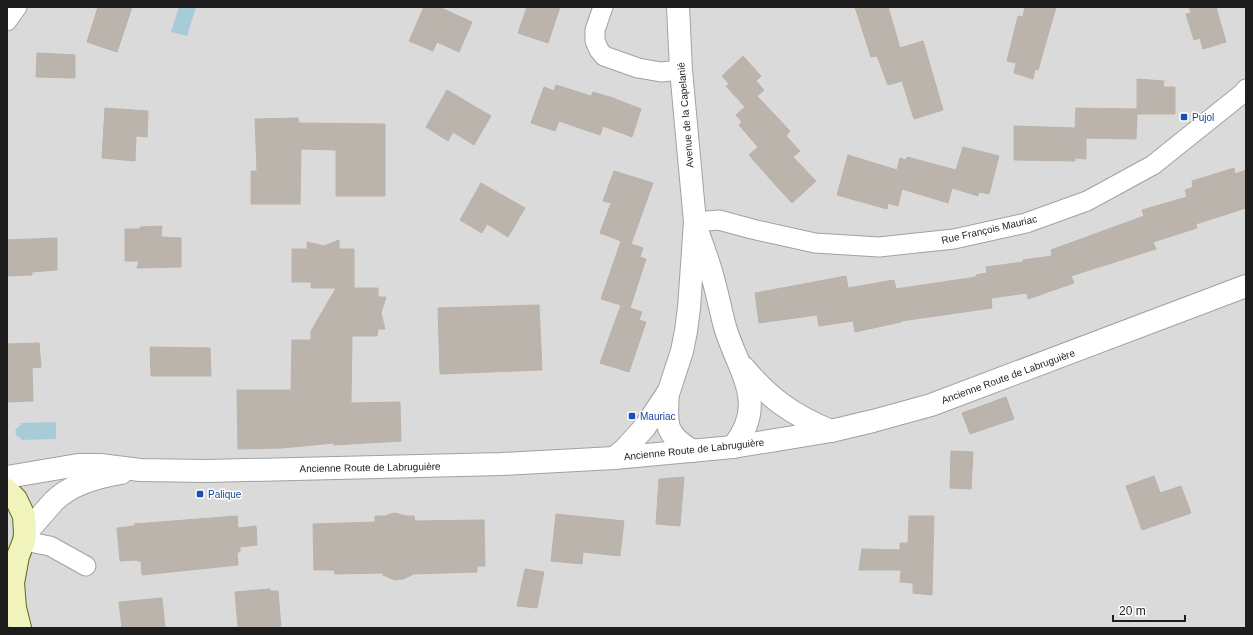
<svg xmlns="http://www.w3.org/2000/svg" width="1253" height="635" viewBox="0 0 1253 635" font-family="Arial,sans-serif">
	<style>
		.residential { fill: #dbdada }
		.water { fill: #a8ccd7 }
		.building { fill: #bab4ad; stroke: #beb2a8 }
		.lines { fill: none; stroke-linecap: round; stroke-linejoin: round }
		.minor-casing { stroke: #a1a1a1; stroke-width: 21 }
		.tertiary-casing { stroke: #a1a1a1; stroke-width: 24 }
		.secondary-casing { stroke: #5f6a0f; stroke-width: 24 }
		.minor { stroke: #fff; stroke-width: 19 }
		.tertiary { stroke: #fff; stroke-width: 22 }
		.secondary { stroke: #f0f3bc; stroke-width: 22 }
		.transit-dot { fill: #1a4fb4; stroke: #fff; stroke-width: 1.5 }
		.labels { text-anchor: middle; stroke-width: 3; stroke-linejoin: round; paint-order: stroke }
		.street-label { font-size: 10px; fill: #1d1d1d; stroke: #fff }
		.transit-label { font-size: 10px; fill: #164399; stroke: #fff; text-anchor: start }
	</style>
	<rect width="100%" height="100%" fill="#edeae4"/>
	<!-- residential -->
	<rect class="residential" x="7" y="7" width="1239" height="621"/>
	<!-- water -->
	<g class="water">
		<path d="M179,7H196L187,36L171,32Z"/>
		<path d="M56,422V439L21,440V438C17,437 14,434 16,429L21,425V423Z"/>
	</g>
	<!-- building -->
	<g class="building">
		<path d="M98,7H132L117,52L87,42Z"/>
		<path d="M424,7H439L472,22L459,52L437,42L433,51L409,41Z"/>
		<path d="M527,7H560L548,43L518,33Z"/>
		<path d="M855,7H888L900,48L923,41L943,110L914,119L902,81L888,85L877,56L871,57Z"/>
		<path d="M1025,7H1056L1038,70L1035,69L1033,79L1014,73L1016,63L1007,61L1018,16L1023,17Z"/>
		<path d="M1189,7H1216L1226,42L1203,49L1200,38L1194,40L1186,14L1191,13Z"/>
		<path d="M37,53L75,55V78L36,77Z"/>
		<path d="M743,56L761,76L756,81L764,90L745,107L726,86L729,84L722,76Z"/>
		<path d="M1137,79L1164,81L1163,87H1175V114H1137L1136,139L1086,138V159L1075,158V161L1014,160V126L1075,128L1076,108L1137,109Z"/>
		<path d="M556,85L591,96L593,92L613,98L641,109L632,137L603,126L600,135L559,121L555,131L531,123L544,87L554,91Z"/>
		<path d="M447,90L491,116L474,145L453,132L448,141L426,127Z"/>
		<path d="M757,96L790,131L786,136L800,151L793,157L816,181L792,203L770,179L749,155L758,147L739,125L742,122L736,115Z"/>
		<path d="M105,108L148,111L147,137L136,136L135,161L102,158Z"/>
		<path d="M298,118L299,123L385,124V196H336V150L301,149L300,204H251V171H257L255,119Z"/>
		<path d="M963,147L999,156L989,194L979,192L978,196L952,188L948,203L902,189L898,206L888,203L887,209L837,195L848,155L897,170L900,158L906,160L907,157L956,170Z"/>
		<path d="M1234,168L1235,174L1246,170V208L1196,224L1197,228L1153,242L1156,249L1071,276L1074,283L1028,299L1027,293L991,298L992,308L901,321V322L855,332L853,321L819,326L817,315L759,323L755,293L846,276L848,288L894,280L896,289L976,277V275L987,273L986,267L1023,262V260L1052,256L1051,250L1144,216L1142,210L1187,197L1185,190L1193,187L1192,181Z"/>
		<path d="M614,171L653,183L631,244L643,248L640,257L646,259L630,308L642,312L639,320L646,322L629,372L600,363L621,305L601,299L621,241L600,233L611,203L603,201Z"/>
		<path d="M481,183L525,208L508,237L487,224L482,233L460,220Z"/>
		<path d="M162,226L161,237L181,238V267L137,268L139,261H125V229H140V227Z"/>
		<path d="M57,238V270L32,272V275L7,276V240Z"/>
		<path d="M339,240V249H354V288H378V297H386L381,313L385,329H378L377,336H352L351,403L400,402L401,441L334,445V443L282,448L238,449L237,390H291L292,340H311V331L336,288H311V282H292V249H307V242L324,246Z"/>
		<path d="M539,305L542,370L440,374L438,308Z"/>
		<path d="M39,343L41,367L32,368L33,401L7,402V344Z"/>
		<path d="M150,347L210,348L211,376H151Z"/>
		<path d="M1006,397L1014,419L970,434L962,413Z"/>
		<path d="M951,451L973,452L971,489L950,488Z"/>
		<path d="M1154,476L1160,493L1181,486L1191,513L1142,530L1126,486Z"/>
		<path d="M684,477L680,526L656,524L659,479Z"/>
		<path d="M395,513L406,516H414L415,521L484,520L485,566H477V572L412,574V575L403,579L395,580L383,575V573L335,574L334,570H314L313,524L375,522V516H386L390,514Z"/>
		<path d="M556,514L624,521L620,556L583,552L582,564L551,561Z"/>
		<path d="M237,516L238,528L256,526L257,545L240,547V552H237L238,565L142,575L141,561H137L138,560L120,561L117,528L135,526L134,524Z"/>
		<path d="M909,516H934L932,595L913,593V583L900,582L901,570H859L862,549L900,550V543H908Z"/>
		<path d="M525,569L544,572L537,608L517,606Z"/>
		<path d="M270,589V591H278L281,628H242V627H238L235,592Z"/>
		<path d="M162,598L165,628H122L119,602Z"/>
	</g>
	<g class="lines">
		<defs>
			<g id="minor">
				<path d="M603,7L595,30V41L599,50L604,56L638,68L661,72L681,70"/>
				<path d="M7,21L17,7"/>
				<path d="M695,222L719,220L752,229L815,243L879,247L954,239L1026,223L1087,201L1153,165L1243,93L1246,89"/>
				<path d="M24,541L50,546L86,566"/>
			</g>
			<g id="tertiary">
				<path d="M698,233C704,249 710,266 714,282C718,297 721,312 725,327C738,371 769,403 733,447"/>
				<path d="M744,368C770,399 793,415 831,431"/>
				<path d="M668,392C666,423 664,435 693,451"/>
				<path d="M614,458L625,449L645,427L669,391L682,351L686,331L689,308L695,222L681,70L678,7"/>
				<path d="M7,477L78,465H100L140,470L207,471L502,464L614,458L733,447L831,431L873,421L931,405L1246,286"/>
				<path d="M25,534C35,523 44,512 54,501C71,484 97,477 121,473"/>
			</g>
			<path id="secondary" d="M7,490L16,499L24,516L25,534L24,541L18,556L13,583L15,608L20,628"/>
		</defs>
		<!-- minor casing -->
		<use href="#minor" class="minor-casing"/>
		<!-- tertiary casing -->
		<use href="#tertiary" class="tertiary-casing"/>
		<!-- secondary casing -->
		<use href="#secondary" class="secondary-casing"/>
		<!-- minor -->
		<use href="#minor" class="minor"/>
		<!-- tertiary -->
		<use href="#tertiary" class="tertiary"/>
		<!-- secondary -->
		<use href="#secondary" class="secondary"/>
	</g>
	<!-- markers -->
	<g class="transit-dot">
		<rect x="1180" y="113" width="8" height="8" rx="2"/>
		<rect x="628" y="412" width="8" height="8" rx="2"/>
		<rect x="196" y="490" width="8" height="8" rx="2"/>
	</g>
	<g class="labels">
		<!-- street labels -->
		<g class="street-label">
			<text transform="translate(685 115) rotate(-95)" y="4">Avenue de la Capelanié</text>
			<text transform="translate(989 229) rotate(-13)" y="4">Rue François Mauriac</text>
			<text transform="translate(1008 376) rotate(-20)" y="4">Ancienne Route de Labruguière</text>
			<text transform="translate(694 449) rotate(-6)" y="4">Ancienne Route de Labruguière</text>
			<text transform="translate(370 467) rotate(-1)" y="4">Ancienne Route de Labruguière</text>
		</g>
		<!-- transit labels -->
		<g class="transit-label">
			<text x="1192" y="121">Pujol</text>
			<text x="640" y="420">Mauriac</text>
			<text x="208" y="498">Palique</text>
		</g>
	</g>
	<!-- border -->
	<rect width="1253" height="635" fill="none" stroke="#1d1d1d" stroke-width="16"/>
	<!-- scale -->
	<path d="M1113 615v6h72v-6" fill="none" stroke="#1d1d1d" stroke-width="2"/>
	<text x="1119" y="615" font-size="12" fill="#1d1d1d" stroke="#ffffff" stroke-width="3" paint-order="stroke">20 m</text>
</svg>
